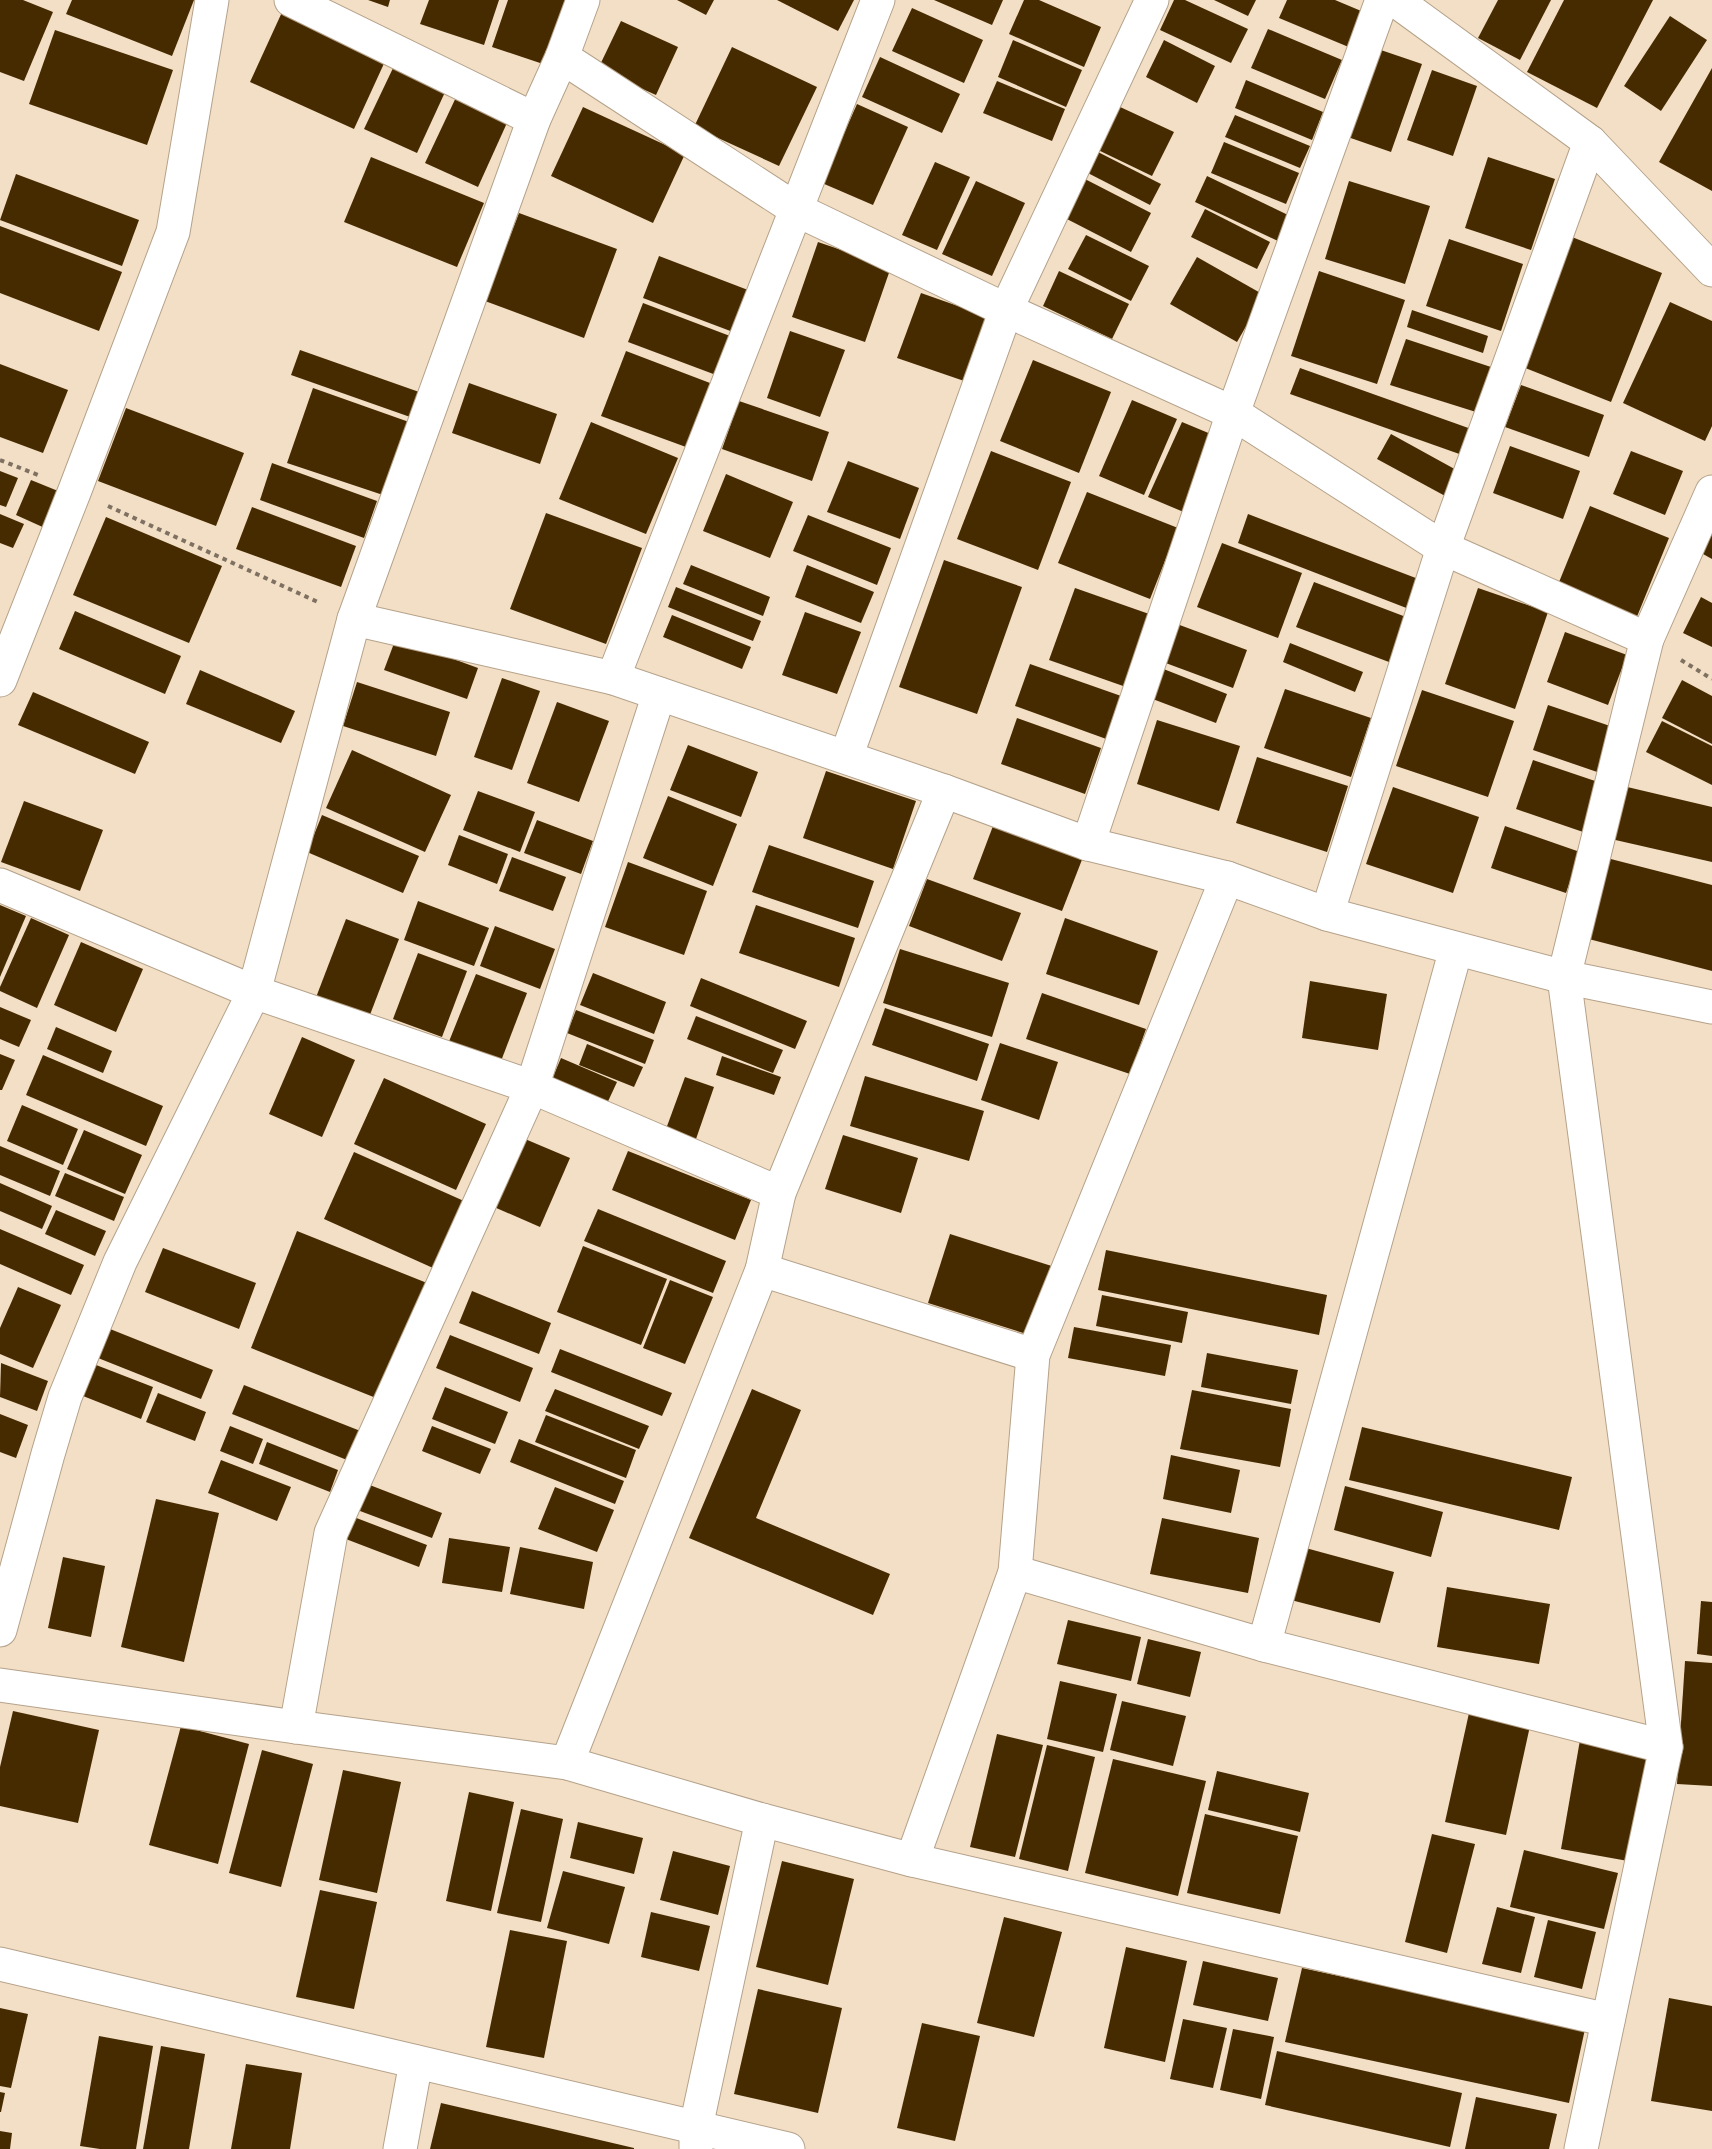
<svg xmlns="http://www.w3.org/2000/svg" width="1712" height="2149" viewBox="0 0 1712 2149" font-family="Cabin,sans-serif">
	<style>
		.building { fill: #472b00 }
		.lines { fill: none; stroke-linecap: round; stroke-linejoin: round }
		.street-casing { stroke: #b5a28a; stroke-width: 35 }
		.path { stroke: #7e7161; stroke-width: 4; stroke-dasharray: 4.5 4.5; stroke-linecap: butt }
		.street { stroke: #fff; stroke-width: 33 }
	</style>
	<rect width="100%" height="100%" fill="#f3dfc6"/>
	<!-- building -->
	<g class="building">
		<path d="M0,0H23L53,12L24,81L0,72Z"/>
		<path d="M72,0H194L172,56L66,14Z"/>
		<path d="M368,0H390L388,7Z"/>
		<path d="M429,0H499L484,45L420,24Z"/>
		<path d="M508,0H566L543,64L492,47Z"/>
		<path d="M677,0H714L706,15Z"/>
		<path d="M777,0H854L838,31Z"/>
		<path d="M934,0H1003L992,25Z"/>
		<path d="M1024,0H1039L1101,27L1084,67L1009,34Z"/>
		<path d="M1174,0H1185L1248,29L1231,63L1160,30Z"/>
		<path d="M1214,0H1256L1248,16Z"/>
		<path d="M1287,0H1335L1366,13L1351,48L1279,18Z"/>
		<path d="M1498,0H1551L1520,60L1478,38Z"/>
		<path d="M1564,0H1653L1597,108L1527,72Z"/>
		<path d="M912,8L983,40L964,83L892,51Z"/>
		<path d="M283,10L387,57L354,129L250,82Z"/>
		<path d="M1670,16L1707,40L1661,111L1624,86Z"/>
		<path d="M621,21L678,47L656,95L598,69Z"/>
		<path d="M1268,29L1342,60L1325,99L1251,68Z"/>
		<path d="M55,30L173,70L147,145L29,104Z"/>
		<path d="M1013,40L1082,70L1066,107L998,77Z"/>
		<path d="M1164,40L1215,66L1197,103L1146,77Z"/>
		<path d="M732,47L817,87L779,166L694,127Z"/>
		<path d="M1372,47L1422,64L1391,152L1342,135Z"/>
		<path d="M880,57L960,94L942,133L862,97Z"/>
		<path d="M394,66L446,90L417,153L364,129Z"/>
		<path d="M1712,68V191L1659,162Z"/>
		<path d="M1432,70L1477,86L1453,156L1407,140Z"/>
		<path d="M1246,80L1323,112L1312,140L1235,108Z"/>
		<path d="M997,81L1065,109L1052,141L983,113Z"/>
		<path d="M459,91L511,114L478,187L425,163Z"/>
		<path d="M857,104L908,127L873,205L822,183Z"/>
		<path d="M1118,106L1174,132L1152,176L1096,149Z"/>
		<path d="M583,107L685,154L653,223L551,176Z"/>
		<path d="M1235,115L1310,146L1300,168L1225,137Z"/>
		<path d="M1224,142L1299,173L1286,204L1211,173Z"/>
		<path d="M1094,150L1161,184L1150,205L1084,171Z"/>
		<path d="M371,157L484,203L457,267L344,222Z"/>
		<path d="M1488,157L1555,179L1531,250L1465,228Z"/>
		<path d="M935,162L970,177L937,250L902,235Z"/>
		<path d="M16,174L139,220L122,266L0,220Z"/>
		<path d="M1207,176L1290,216L1278,241L1195,202Z"/>
		<path d="M1083,178L1151,213L1131,252L1063,217Z"/>
		<path d="M976,181L1025,203L992,276L942,254Z"/>
		<path d="M1349,181L1430,206L1405,284L1325,259Z"/>
		<path d="M1205,209L1270,242L1257,269L1191,237Z"/>
		<path d="M519,213L617,249L584,338L485,301Z"/>
		<path d="M0,226L122,272L99,331L0,293Z"/>
		<path d="M1086,235L1149,266L1131,301L1068,269Z"/>
		<path d="M1572,237L1662,273L1611,402L1520,366Z"/>
		<path d="M1449,239L1523,264L1501,331L1426,306Z"/>
		<path d="M818,242L891,267L865,342L792,317Z"/>
		<path d="M659,256L748,290L733,332L643,298Z"/>
		<path d="M1197,257L1264,295L1237,342L1170,304Z"/>
		<path d="M1059,271L1129,304L1112,339L1043,306Z"/>
		<path d="M1319,271L1405,300L1377,384L1291,356Z"/>
		<path d="M921,293L992,318L970,383L897,358Z"/>
		<path d="M1670,302L1712,321V426L1705,441L1623,403Z"/>
		<path d="M643,303L730,336L716,375L628,342Z"/>
		<path d="M1412,310L1488,336L1483,353L1407,327Z"/>
		<path d="M790,331L845,350L820,417L767,398Z"/>
		<path d="M1406,339L1491,367L1476,412L1390,385Z"/>
		<path d="M300,350L422,393L413,418L291,375Z"/>
		<path d="M626,351L710,383L686,447L601,416Z"/>
		<path d="M1033,360L1111,392L1079,473L1000,441Z"/>
		<path d="M0,364L68,390L43,453L0,437Z"/>
		<path d="M1300,368L1474,430L1465,456L1290,394Z"/>
		<path d="M469,383L557,414L540,464L452,433Z"/>
		<path d="M1521,385L1604,415L1589,457L1505,427Z"/>
		<path d="M313,388L409,422L383,495L287,463Z"/>
		<path d="M1132,400L1177,419L1144,495L1099,476Z"/>
		<path d="M739,401L829,432L812,481L722,449Z"/>
		<path d="M126,408L244,453L216,526L98,481Z"/>
		<path d="M591,422L678,458L646,534L559,499Z"/>
		<path d="M1182,422L1218,437L1186,513L1148,497Z"/>
		<path d="M1391,434L1460,472L1447,497L1377,459Z"/>
		<path d="M1510,446L1580,471L1563,519L1493,493Z"/>
		<path d="M991,451L1071,482L1038,570L957,539Z"/>
		<path d="M1631,451L1683,471L1665,515L1613,494Z"/>
		<path d="M848,461L919,488L900,539L827,512Z"/>
		<path d="M272,463L377,501L364,538L260,500Z"/>
		<path d="M0,471L18,478L6,507L0,505Z"/>
		<path d="M726,474L793,502L770,558L703,531Z"/>
		<path d="M31,480L63,493L47,529L16,515Z"/>
		<path d="M1087,492L1178,528L1150,599L1058,563Z"/>
		<path d="M1590,506L1669,538L1636,619L1557,587Z"/>
		<path d="M252,507L356,546L341,587L236,549Z"/>
		<path d="M546,513L642,548L606,644L510,609Z"/>
		<path d="M0,514L24,524L13,548L0,543Z"/>
		<path d="M1248,514L1421,580L1409,609L1238,543Z"/>
		<path d="M808,515L891,548L877,585L793,551Z"/>
		<path d="M106,517L222,566L189,643L73,595Z"/>
		<path d="M1712,518V559L1694,549Z"/>
		<path d="M1222,543L1302,573L1278,638L1197,607Z"/>
		<path d="M944,560L1022,587L977,714L899,687Z"/>
		<path d="M691,565L770,597L763,616L683,584Z"/>
		<path d="M807,565L874,592L861,623L795,597Z"/>
		<path d="M1314,582L1406,617L1389,662L1296,627Z"/>
		<path d="M676,587L761,621L753,641L668,607Z"/>
		<path d="M1075,588L1152,615L1126,687L1049,660Z"/>
		<path d="M1478,588L1548,612L1515,709L1445,684Z"/>
		<path d="M1701,597L1712,603V647L1683,633Z"/>
		<path d="M75,611L181,656L165,694L59,649Z"/>
		<path d="M805,612L861,632L837,694L782,675Z"/>
		<path d="M672,615L751,647L742,669L663,637Z"/>
		<path d="M1177,624L1247,650L1233,688L1163,662Z"/>
		<path d="M1565,632L1627,655L1608,705L1547,682Z"/>
		<path d="M396,638L478,668L467,699L384,670Z"/>
		<path d="M1290,643L1363,672L1355,692L1283,662Z"/>
		<path d="M1030,664L1124,697L1109,740L1015,706Z"/>
		<path d="M1161,668L1227,694L1216,723L1150,698Z"/>
		<path d="M200,670L295,711L281,743L186,704Z"/>
		<path d="M502,678L540,691L512,770L474,757Z"/>
		<path d="M1682,680L1712,696V744L1662,718Z"/>
		<path d="M357,682L450,712L436,756L343,726Z"/>
		<path d="M1285,689L1371,718L1351,777L1264,748Z"/>
		<path d="M1422,690L1514,721L1488,797L1396,766Z"/>
		<path d="M33,692L149,742L135,774L18,725Z"/>
		<path d="M557,702L609,721L579,802L527,783Z"/>
		<path d="M1548,705L1619,729L1603,774L1533,750Z"/>
		<path d="M1017,718L1101,748L1085,794L1001,764Z"/>
		<path d="M1157,720L1240,746L1219,811L1137,784Z"/>
		<path d="M1662,721L1712,746V785L1646,752Z"/>
		<path d="M688,745L758,772L741,817L670,790Z"/>
		<path d="M352,750L451,795L425,852L326,808Z"/>
		<path d="M1257,757L1348,786L1327,852L1236,823Z"/>
		<path d="M1533,760L1604,784L1586,833L1516,809Z"/>
		<path d="M826,771L916,801L893,869L803,838Z"/>
		<path d="M1623,786L1712,807V862L1611,839Z"/>
		<path d="M1393,787L1479,817L1453,893L1366,864Z"/>
		<path d="M478,791L535,812L520,852L463,830Z"/>
		<path d="M668,796L737,824L713,886L643,858Z"/>
		<path d="M24,801L103,830L80,891L1,862Z"/>
		<path d="M322,815L419,856L403,893L307,852Z"/>
		<path d="M996,818L1085,852L1062,911L973,879Z"/>
		<path d="M537,820L593,841L581,874L524,853Z"/>
		<path d="M1505,826L1580,852L1566,893L1491,868Z"/>
		<path d="M459,835L508,854L497,884L448,865Z"/>
		<path d="M769,845L874,881L858,928L752,892Z"/>
		<path d="M512,857L566,877L553,911L499,891Z"/>
		<path d="M1603,857L1712,885V971L1581,937Z"/>
		<path d="M628,862L707,891L684,955L605,927Z"/>
		<path d="M927,879L1021,913L1002,961L909,926Z"/>
		<path d="M418,901L489,928L474,966L404,940Z"/>
		<path d="M0,905L26,916L0,977Z"/>
		<path d="M756,905L855,938L839,987L739,953Z"/>
		<path d="M31,918L69,935L37,1008L0,991V987Z"/>
		<path d="M1065,918L1158,951L1139,1005L1046,974Z"/>
		<path d="M346,919L399,939L368,1020L315,1000Z"/>
		<path d="M495,926L555,949L540,989L480,966Z"/>
		<path d="M81,942L143,969L116,1032L54,1005Z"/>
		<path d="M900,949L1009,983L992,1037L883,1003Z"/>
		<path d="M418,953L467,971L442,1037L393,1019Z"/>
		<path d="M593,973L666,1002L654,1034L580,1005Z"/>
		<path d="M476,974L527,993L498,1069L446,1049Z"/>
		<path d="M701,978L807,1021L795,1049L690,1006Z"/>
		<path d="M1310,981L1387,994L1378,1050L1302,1038Z"/>
		<path d="M1042,993L1146,1029L1130,1074L1026,1039Z"/>
		<path d="M0,1007L31,1020L19,1047L0,1039Z"/>
		<path d="M885,1008L989,1044L977,1081L872,1045Z"/>
		<path d="M576,1010L654,1040L645,1064L567,1033Z"/>
		<path d="M696,1016L783,1050L773,1073L687,1039Z"/>
		<path d="M56,1027L112,1051L103,1073L47,1049Z"/>
		<path d="M302,1037L355,1060L322,1137L269,1114Z"/>
		<path d="M1000,1043L1058,1062L1039,1120L981,1100Z"/>
		<path d="M587,1044L643,1067L634,1087L579,1065Z"/>
		<path d="M0,1054L15,1060L2,1090H0Z"/>
		<path d="M43,1055L163,1106L146,1146L26,1095Z"/>
		<path d="M722,1056L781,1077L774,1095L716,1075Z"/>
		<path d="M561,1058L617,1082L604,1110L549,1086Z"/>
		<path d="M865,1076L984,1111L969,1161L850,1126Z"/>
		<path d="M685,1077L714,1087L696,1139L666,1129Z"/>
		<path d="M384,1078L486,1124L456,1190L354,1144Z"/>
		<path d="M22,1105L78,1129L63,1165L7,1141Z"/>
		<path d="M84,1130L142,1155L125,1194L67,1169Z"/>
		<path d="M843,1135L918,1158L901,1213L825,1189Z"/>
		<path d="M525,1139L570,1158L540,1227L494,1207Z"/>
		<path d="M0,1146L60,1171L50,1196L0,1175Z"/>
		<path d="M628,1151L751,1200L735,1240L612,1190Z"/>
		<path d="M354,1152L464,1201L433,1268L324,1219Z"/>
		<path d="M65,1173L124,1197L114,1221L55,1196Z"/>
		<path d="M0,1183L52,1206L42,1229L0,1211Z"/>
		<path d="M598,1209L726,1261L713,1293L584,1241Z"/>
		<path d="M56,1210L106,1231L95,1256L45,1234Z"/>
		<path d="M0,1229L84,1265L71,1295L0,1264Z"/>
		<path d="M297,1231L427,1283L381,1400L251,1348Z"/>
		<path d="M950,1234L1058,1268L1036,1337L928,1303Z"/>
		<path d="M583,1246L667,1279L641,1345L557,1312Z"/>
		<path d="M163,1248L256,1283L239,1329L145,1292Z"/>
		<path d="M1106,1250L1327,1295L1319,1335L1098,1290Z"/>
		<path d="M670,1280L713,1297L685,1364L643,1348Z"/>
		<path d="M18,1287L61,1305L33,1368L0,1354V1328Z"/>
		<path d="M472,1291L551,1323L539,1354L459,1323Z"/>
		<path d="M1102,1295L1188,1312L1182,1343L1096,1326Z"/>
		<path d="M105,1327L213,1370L201,1399L93,1356Z"/>
		<path d="M1074,1327L1171,1345L1165,1376L1068,1358Z"/>
		<path d="M450,1335L533,1368L520,1402L436,1368Z"/>
		<path d="M560,1349L672,1393L662,1416L551,1372Z"/>
		<path d="M1207,1353L1298,1370L1291,1404L1201,1387Z"/>
		<path d="M1,1363L48,1381L37,1411L0,1397Z"/>
		<path d="M91,1363L153,1387L141,1419L78,1394Z"/>
		<path d="M244,1385L363,1432L352,1462L232,1414Z"/>
		<path d="M445,1387L508,1412L495,1444L432,1419Z"/>
		<path d="M555,1389L649,1426L639,1449L545,1411Z"/>
		<path d="M752,1389L801,1410L756,1518L890,1574L873,1615L689,1538Z"/>
		<path d="M1192,1390L1291,1409L1280,1467L1180,1449Z"/>
		<path d="M158,1393L206,1412L195,1441L146,1422Z"/>
		<path d="M0,1414L28,1425L16,1458L0,1452Z"/>
		<path d="M546,1415L636,1450L626,1478L535,1442Z"/>
		<path d="M230,1426L263,1439L253,1464L220,1451Z"/>
		<path d="M432,1426L491,1449L480,1474L422,1451Z"/>
		<path d="M1362,1427L1572,1477L1559,1530L1349,1480Z"/>
		<path d="M519,1439L624,1481L615,1504L510,1462Z"/>
		<path d="M267,1442L338,1470L330,1492L259,1464Z"/>
		<path d="M1171,1455L1240,1470L1231,1513L1163,1499Z"/>
		<path d="M221,1460L291,1487L277,1521L208,1493Z"/>
		<path d="M362,1482L442,1513L432,1538L352,1508Z"/>
		<path d="M1345,1486L1443,1512L1431,1557L1334,1530Z"/>
		<path d="M555,1487L614,1510L597,1552L538,1529Z"/>
		<path d="M156,1499L219,1513L184,1662L121,1647Z"/>
		<path d="M346,1514L427,1545L419,1567L338,1536Z"/>
		<path d="M1162,1518L1259,1538L1248,1593L1150,1574Z"/>
		<path d="M449,1538L510,1547L502,1592L442,1583Z"/>
		<path d="M520,1547L593,1562L584,1609L510,1594Z"/>
		<path d="M1302,1547L1394,1572L1380,1623L1287,1599Z"/>
		<path d="M63,1557L105,1566L91,1637L48,1628Z"/>
		<path d="M1447,1587L1550,1604L1539,1664L1437,1647Z"/>
		<path d="M1701,1601L1712,1602V1656L1697,1654Z"/>
		<path d="M1068,1620L1141,1637L1131,1681L1057,1664Z"/>
		<path d="M1148,1639L1201,1652L1190,1697L1137,1684Z"/>
		<path d="M1685,1661L1712,1663V1786L1677,1784Z"/>
		<path d="M1060,1681L1117,1694L1103,1752L1047,1739Z"/>
		<path d="M1122,1701L1186,1716L1173,1766L1110,1750Z"/>
		<path d="M13,1711L99,1730L78,1823L0,1806V1767Z"/>
		<path d="M1469,1713L1530,1726L1506,1835L1445,1822Z"/>
		<path d="M181,1726L249,1744L218,1864L149,1845Z"/>
		<path d="M997,1734L1043,1745L1015,1857L970,1847Z"/>
		<path d="M1580,1740L1648,1753L1628,1861L1561,1849Z"/>
		<path d="M1047,1745L1095,1757L1068,1871L1019,1859Z"/>
		<path d="M262,1750L313,1764L281,1887L229,1873Z"/>
		<path d="M1113,1759L1206,1781L1178,1896L1085,1873Z"/>
		<path d="M343,1770L401,1782L377,1893L319,1880Z"/>
		<path d="M1217,1771L1309,1793L1300,1832L1208,1810Z"/>
		<path d="M469,1792L514,1802L491,1911L446,1901Z"/>
		<path d="M521,1809L563,1819L541,1922L497,1913Z"/>
		<path d="M1205,1814L1298,1836L1280,1914L1187,1893Z"/>
		<path d="M578,1822L643,1838L634,1874L570,1858Z"/>
		<path d="M1432,1834L1475,1844L1447,1953L1405,1942Z"/>
		<path d="M1524,1850L1618,1873L1604,1929L1510,1907Z"/>
		<path d="M673,1851L730,1866L718,1915L660,1900Z"/>
		<path d="M782,1861L854,1879L828,1985L756,1967Z"/>
		<path d="M563,1871L625,1887L609,1944L547,1928Z"/>
		<path d="M320,1890L377,1902L354,2009L296,1997Z"/>
		<path d="M1497,1907L1535,1917L1521,1973L1482,1964Z"/>
		<path d="M651,1912L710,1926L699,1971L641,1957Z"/>
		<path d="M1004,1917L1062,1932L1034,2037L977,2023Z"/>
		<path d="M1548,1920L1596,1932L1582,1989L1534,1977Z"/>
		<path d="M510,1930L567,1941L544,2058L486,2047Z"/>
		<path d="M1126,1947L1187,1961L1165,2062L1104,2048Z"/>
		<path d="M1203,1961L1278,1978L1268,2021L1193,2005Z"/>
		<path d="M1302,1968L1585,2029L1569,2103L1285,2042Z"/>
		<path d="M758,1989L842,2008L818,2113L734,2094Z"/>
		<path d="M1669,1998L1712,2006V2111L1651,2101Z"/>
		<path d="M0,2008L28,2014L11,2088L0,2086Z"/>
		<path d="M1183,2019L1227,2028L1213,2088L1170,2079Z"/>
		<path d="M922,2023L980,2036L955,2141L897,2128Z"/>
		<path d="M1233,2029L1274,2037L1261,2099L1220,2090Z"/>
		<path d="M99,2036L153,2046L136,2149H100L80,2146Z"/>
		<path d="M161,2046L205,2054L189,2149H143Z"/>
		<path d="M1277,2051L1462,2093L1450,2147L1265,2105Z"/>
		<path d="M246,2064L302,2073L290,2149H231Z"/>
		<path d="M0,2092L5,2093L1,2112H0Z"/>
		<path d="M1476,2097L1557,2114L1549,2149H1465Z"/>
		<path d="M441,2103L634,2148V2149H430Z"/>
		<path d="M0,2131L12,2133L10,2149H0Z"/>
	</g>
	<g class="lines">
		<defs>
			<g id="street">
				<path d="M291,0L534,119"/>
				<path d="M1395,0L1590,142L1712,270"/>
				<path d="M562,57L797,210L1006,310L1233,413L1443,548L1647,639"/>
				<path d="M354,619L613,678L944,791L1088,844L1227,878L1327,914L1564,977L1712,1007"/>
				<path d="M613,678L878,0"/>
				<path d="M0,680L75,490L173,232L212,0"/>
				<path d="M846,757L1006,310L1152,0"/>
				<path d="M1088,844L1233,413L1382,0"/>
				<path d="M0,885L254,992L532,1087L779,1193"/>
				<path d="M1327,914L1443,548L1590,142"/>
				<path d="M762,1270L1033,1355"/>
				<path d="M1015,1572L1264,1645L1456,949"/>
				<path d="M0,1630L48,1454L65,1397L120,1262L254,992L354,619L534,119L562,57L583,0"/>
				<path d="M1264,1645L1666,1747"/>
				<path d="M0,1685L296,1727L567,1763L762,1820L912,1860L1608,2020"/>
				<path d="M296,1727L331,1533L532,1087L659,694"/>
				<path d="M567,1763L762,1270L779,1193L944,791"/>
				<path d="M912,1860L1015,1572L1033,1355L1227,878"/>
				<path d="M0,1964L788,2149"/>
				<path d="M696,2147V2127L762,1820"/>
				<path d="M400,2149L416,2062"/>
				<path d="M1581,2149L1666,1747L1564,977L1647,639L1712,492"/>
			</g>
		</defs>
		<!-- street casing -->
		<use href="#street" class="street-casing"/>
		<!-- path -->
		<g class="path">
			<path d="M0,460L38,475"/>
			<path d="M108,506L320,603"/>
			<path d="M1681,660L1712,679"/>
		</g>
		<!-- street -->
		<use href="#street" class="street"/>
	</g>
</svg>
